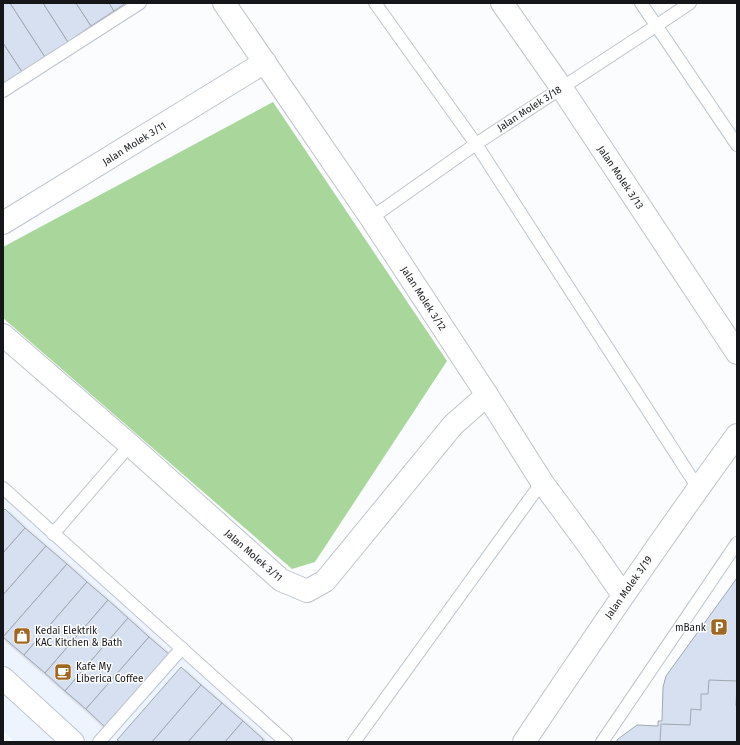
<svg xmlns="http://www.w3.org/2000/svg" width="740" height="745" viewBox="0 0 740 745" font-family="'Fira Sans',sans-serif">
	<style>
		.built { fill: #eef4fe }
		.green { fill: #a9d79b }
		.building { fill: #d6e0f0; stroke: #a1a7b0; filter: url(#shadow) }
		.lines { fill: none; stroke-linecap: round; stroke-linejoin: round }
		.service-casing { stroke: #bec4cd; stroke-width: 14 }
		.minor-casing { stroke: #bec4cd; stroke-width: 24 }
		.service { stroke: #fff; stroke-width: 12 }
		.minor { stroke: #fff; stroke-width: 22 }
		.labels { text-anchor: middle; stroke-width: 3; stroke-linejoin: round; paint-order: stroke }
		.street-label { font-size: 10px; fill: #141619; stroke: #fff }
		.poi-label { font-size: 10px; fill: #141619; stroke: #fff; text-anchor: start }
	</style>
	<defs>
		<filter id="shadow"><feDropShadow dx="3.5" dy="3.5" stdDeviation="1" flood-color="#0004"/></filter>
	</defs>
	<rect width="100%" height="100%" fill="#fafcfd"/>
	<!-- built -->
	<path class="built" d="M3,483L292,742H14L3,731Z"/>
	<!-- green -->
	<path class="green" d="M273,102L447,361L315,562L292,569L3,318V247Z"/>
	<!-- building -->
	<g class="building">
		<path d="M3,3H10L45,57L22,72L3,43Z"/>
		<path d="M10,3H43L68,42L45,57Z"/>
		<path d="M43,3H76L91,26L68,42Z"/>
		<path d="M76,3H109L114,11L91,26Z"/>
		<path d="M109,3H126L114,11Z"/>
		<path d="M3,43L22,72L3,85Z"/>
		<path d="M5,509L25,528L3,553V511Z"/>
		<path d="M25,528L46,546L3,595V553Z"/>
		<path d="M46,546L67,564L3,637V595Z"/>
		<path d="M67,564L87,582L24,655L3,637Z"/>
		<path d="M737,578V742H616L618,739L637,725L658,726V721H662L663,687L666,676Z"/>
		<path d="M87,582L108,600L45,673L24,655Z"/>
		<path d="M108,600L128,618L65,691L45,673Z"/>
		<path d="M128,618L149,637L86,709L65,691Z"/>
		<path d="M149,637L170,655L106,728L86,709Z"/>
		<path d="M181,667L201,685L152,742H120L117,740Z"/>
		<path d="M709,680L737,681L736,706H737V742H660L661,724L690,725L691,709L701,710V694H708Z"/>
		<path d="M201,685L222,703L188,742H152Z"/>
		<path d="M222,703L243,721L225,742H188Z"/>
		<path d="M243,721L263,739L261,742H225Z"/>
	</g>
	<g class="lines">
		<defs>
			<g id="service">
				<path d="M375,3L476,144L698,488"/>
				<path d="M641,3L737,145"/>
				<path d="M3,91L140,3"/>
				<path d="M371,218L476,144L656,26L690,3"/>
				<path d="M3,488L286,742"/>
				<path d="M53,534L130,445"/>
				<path d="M99,742L182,648"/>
				<path d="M354,742L542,482"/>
				<path d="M602,742L737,543"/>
			</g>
			<g id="minor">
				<path d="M224,3L371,218L487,395L542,482L589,546L623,595"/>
				<path d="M502,3L561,87L737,353"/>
				<path d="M3,223L265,62"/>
				<path d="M3,335L130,445L281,580L307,591L325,581L453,425L487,395"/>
				<path d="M3,678L73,742"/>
				<path d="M524,742C593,639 663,536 737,435"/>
			</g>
		</defs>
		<!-- service casing -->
		<use href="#service" class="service-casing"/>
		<!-- minor casing -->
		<use href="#minor" class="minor-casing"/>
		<!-- service -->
		<use href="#service" class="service"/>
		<!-- minor -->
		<use href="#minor" class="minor"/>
	</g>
	<!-- icons -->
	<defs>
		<symbol id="parking-square" viewBox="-11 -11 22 22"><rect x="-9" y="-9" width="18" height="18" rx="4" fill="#9e6822" stroke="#fff"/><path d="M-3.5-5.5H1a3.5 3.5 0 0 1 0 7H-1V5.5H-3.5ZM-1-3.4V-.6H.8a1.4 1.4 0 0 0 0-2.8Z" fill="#fff"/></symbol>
		<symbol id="shop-square" viewBox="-11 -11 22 22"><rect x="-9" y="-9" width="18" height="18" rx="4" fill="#9e6822" stroke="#fff"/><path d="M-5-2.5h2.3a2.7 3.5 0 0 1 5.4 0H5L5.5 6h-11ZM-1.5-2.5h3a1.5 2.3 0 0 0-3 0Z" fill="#fff"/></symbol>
		<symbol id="cafe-square" viewBox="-11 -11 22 22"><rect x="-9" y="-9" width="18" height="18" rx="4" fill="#9e6822" stroke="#fff"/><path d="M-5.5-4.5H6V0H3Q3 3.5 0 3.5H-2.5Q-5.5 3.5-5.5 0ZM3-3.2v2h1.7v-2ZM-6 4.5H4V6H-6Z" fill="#fff"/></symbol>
	</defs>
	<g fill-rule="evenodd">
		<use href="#parking-square" x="709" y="617" width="20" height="20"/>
		<use href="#shop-square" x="12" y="626" width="20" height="20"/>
		<use href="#cafe-square" x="53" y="662" width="20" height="20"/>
	</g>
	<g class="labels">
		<!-- street labels -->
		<g class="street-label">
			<text transform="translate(529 108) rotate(-33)" y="4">Jalan Molek 3/18</text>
			<text transform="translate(134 143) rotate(-32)" y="4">Jalan Molek 3/11</text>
			<text transform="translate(621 177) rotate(56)" y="4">Jalan Molek 3/13</text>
			<text transform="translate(424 298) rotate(57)" y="4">Jalan Molek 3/12</text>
			<text transform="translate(254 555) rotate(41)" y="4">Jalan Molek 3/11</text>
			<text transform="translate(628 587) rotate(-55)" y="4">Jalan Molek 3/19</text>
		</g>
		<!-- poi labels -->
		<g class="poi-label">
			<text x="706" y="631" text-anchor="end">mBank</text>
			<text x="35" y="634">Kedai Elektrik<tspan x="35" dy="12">KAC Kitchen &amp; Bath</tspan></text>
			<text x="76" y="670">Kafe My<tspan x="76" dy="12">Liberica Coffee</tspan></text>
		</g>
	</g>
	<!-- border -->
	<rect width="740" height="745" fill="none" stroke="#141619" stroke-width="8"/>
</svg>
